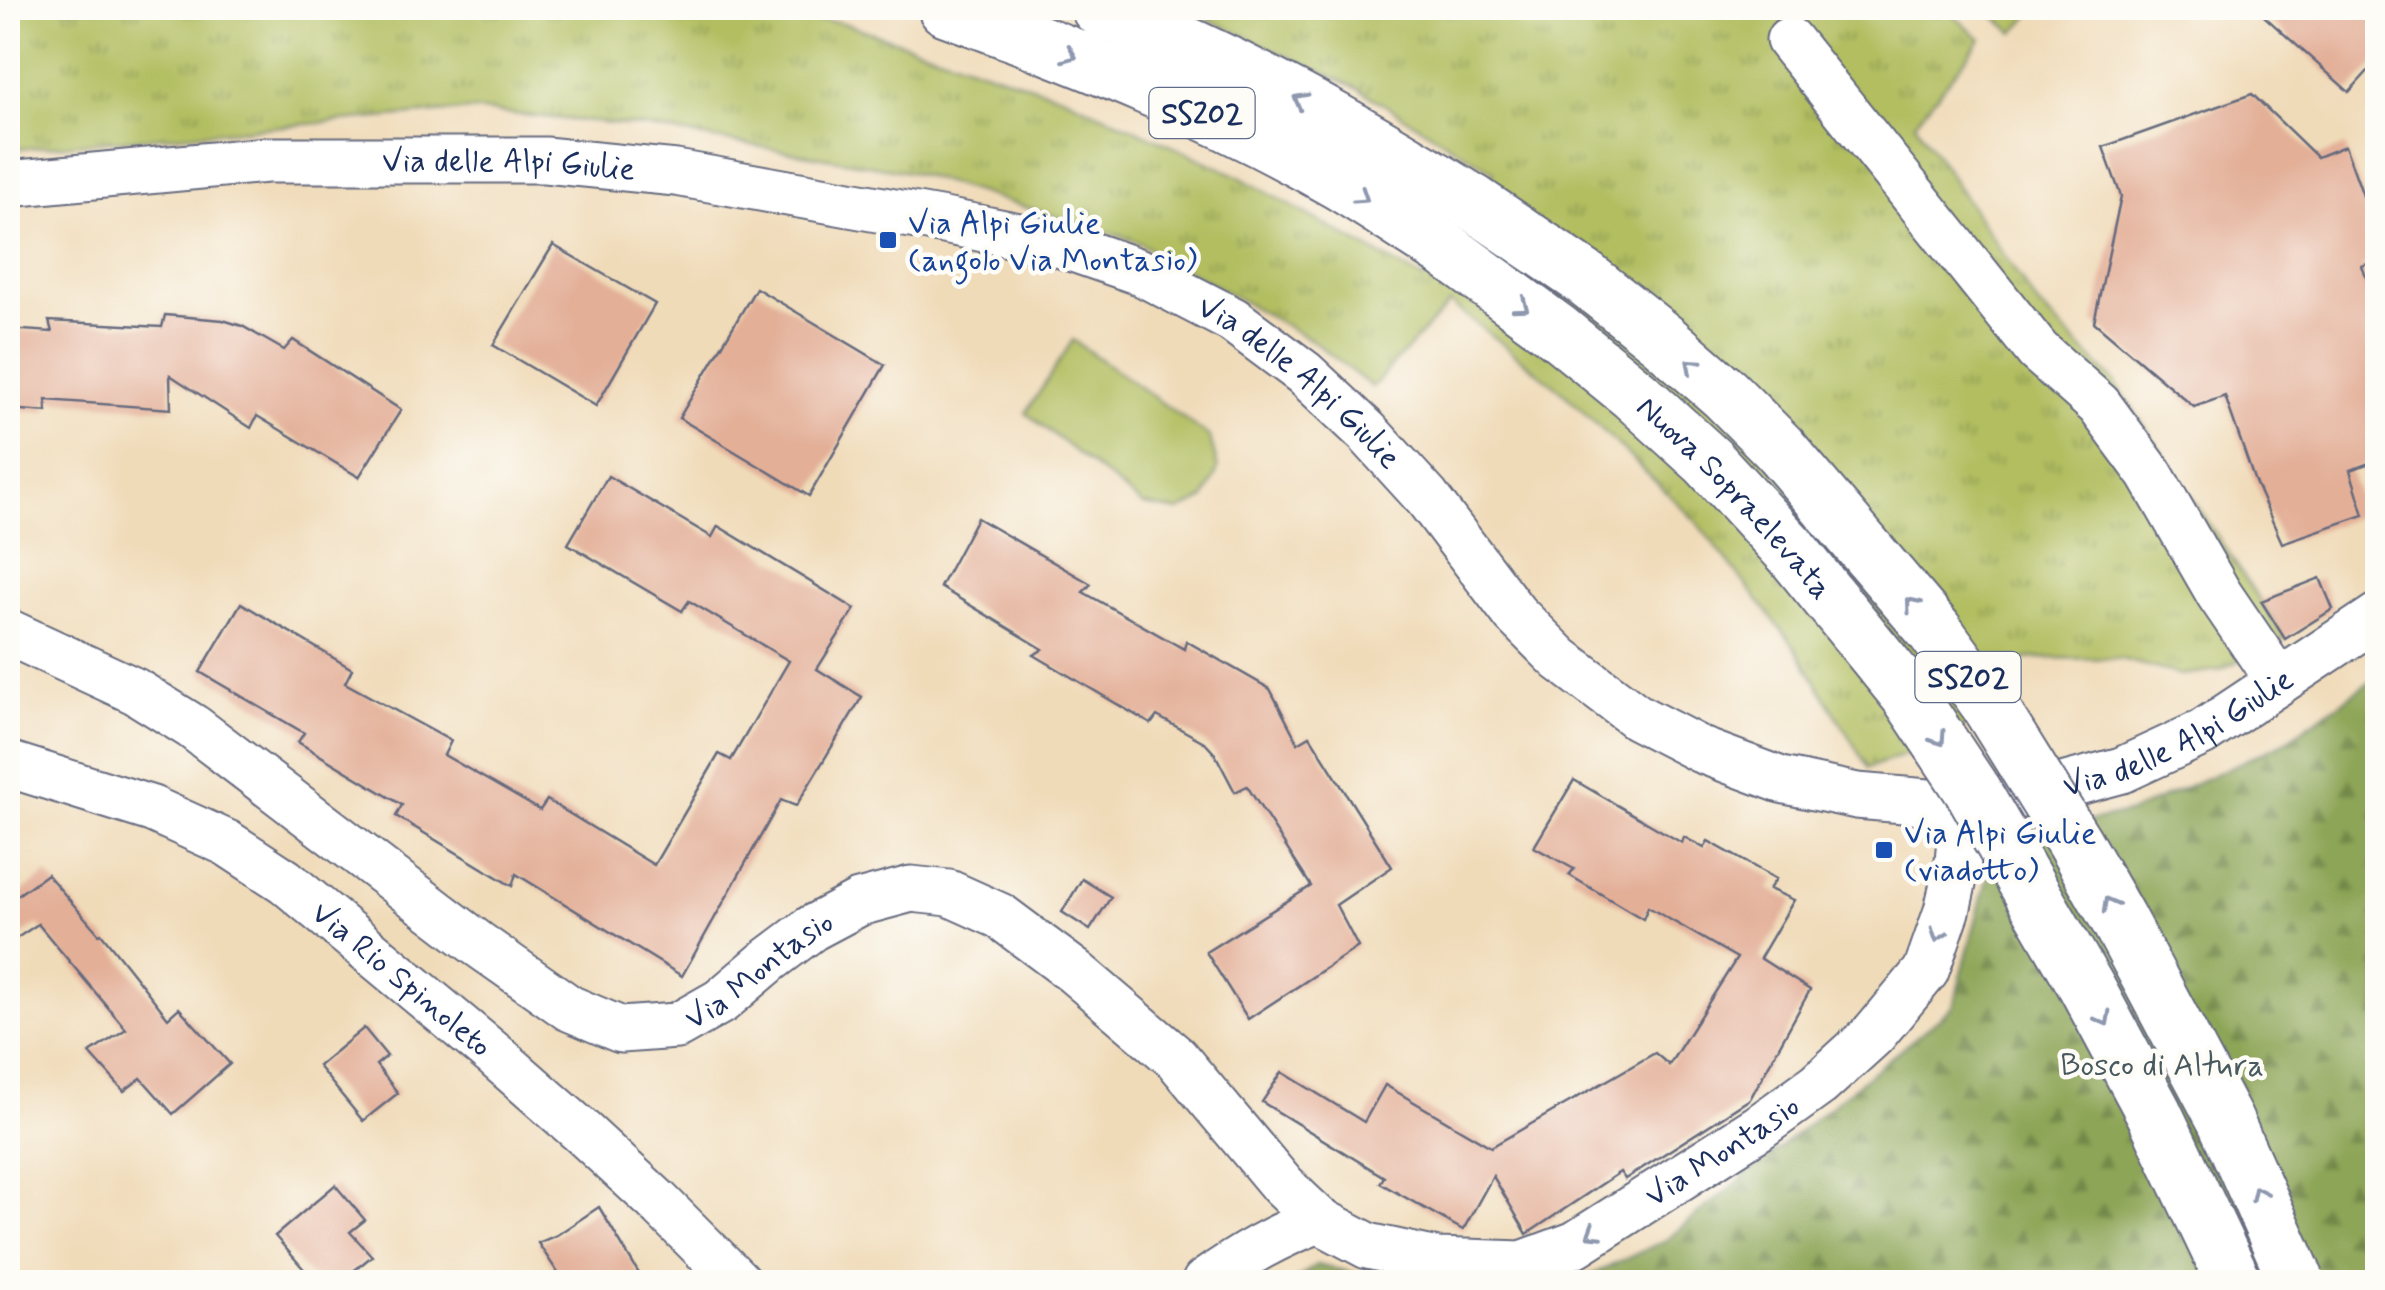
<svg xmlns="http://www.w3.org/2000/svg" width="2385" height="1290" viewBox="0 0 2385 1290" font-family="Mynerve,sans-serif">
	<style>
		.grass { fill: url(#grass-tufts); stroke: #66765f; stroke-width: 2.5 }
		.forest { fill: url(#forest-firs); stroke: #546a5a; stroke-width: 2.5 }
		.garden { fill: #b2be60; stroke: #66765f; stroke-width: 2.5 }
		.building { fill: #e3af97 }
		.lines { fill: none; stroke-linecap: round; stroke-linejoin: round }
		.minor-casing { stroke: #666b7e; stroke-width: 49 }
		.highway-casing { stroke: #666b7e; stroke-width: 59 }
		.minor { stroke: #fff; stroke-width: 45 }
		.highway { stroke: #fff; stroke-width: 55 }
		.highway-bridge-casing { stroke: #666b7e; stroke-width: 59; stroke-linecap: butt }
		.highway-bridge { stroke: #fff; stroke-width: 55 }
		.oneway { stroke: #8d97ae }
		.transit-dot { fill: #1a4fb4; stroke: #fdfcf7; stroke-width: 4 }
		.labels { text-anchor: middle; stroke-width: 9; stroke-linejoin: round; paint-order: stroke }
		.shield { fill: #fdfcf7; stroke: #5f6c8c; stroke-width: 2.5 }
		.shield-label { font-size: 30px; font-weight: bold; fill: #1b2f5e }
		.street-label { font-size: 32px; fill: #1b2f5e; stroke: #fdfcf7 }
		.transit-label { font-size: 32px; fill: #164399; stroke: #fdfcf7; text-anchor: start }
		.park-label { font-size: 32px; fill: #485a5f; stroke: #fdfcf7 }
	</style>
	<defs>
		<pattern id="grass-tufts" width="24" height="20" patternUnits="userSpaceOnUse" patternTransform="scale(2.5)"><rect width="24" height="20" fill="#b2be60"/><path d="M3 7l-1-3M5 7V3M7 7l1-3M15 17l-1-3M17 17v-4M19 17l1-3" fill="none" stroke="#909b52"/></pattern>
		<pattern id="forest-firs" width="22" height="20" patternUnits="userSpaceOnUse" patternTransform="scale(2.5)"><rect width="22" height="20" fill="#8da556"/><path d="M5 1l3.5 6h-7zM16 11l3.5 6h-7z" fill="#72874a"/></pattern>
	</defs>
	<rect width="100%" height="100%" fill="#fdfcf7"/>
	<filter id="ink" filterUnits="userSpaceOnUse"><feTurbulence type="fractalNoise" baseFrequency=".01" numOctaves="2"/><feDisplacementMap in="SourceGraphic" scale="20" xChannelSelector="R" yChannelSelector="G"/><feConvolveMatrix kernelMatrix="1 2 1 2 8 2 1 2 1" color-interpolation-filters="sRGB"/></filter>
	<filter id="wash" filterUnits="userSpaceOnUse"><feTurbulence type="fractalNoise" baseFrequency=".0048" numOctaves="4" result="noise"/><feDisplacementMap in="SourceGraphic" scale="40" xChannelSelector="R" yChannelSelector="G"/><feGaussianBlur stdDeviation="2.25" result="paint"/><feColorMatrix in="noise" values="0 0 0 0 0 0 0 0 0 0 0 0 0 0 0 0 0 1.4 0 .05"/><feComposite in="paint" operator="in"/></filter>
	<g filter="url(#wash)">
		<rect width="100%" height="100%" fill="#f0dbb9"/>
		<!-- grass -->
		<path class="grass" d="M8,8H735L757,16L840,22L1062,96L1234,174L1423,279L1494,172L1357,88L1183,8H1945L1981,39L1915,123L2037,304L2116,383L2285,639L2219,670L2181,675L2121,659L2028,658L1999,676L1963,728L1947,740L1868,768L1795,647L1694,519L1563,392L1450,303L1372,387L1313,341L1135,241L915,173L644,127L471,110L8,150Z"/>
		<!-- forest -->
		<g class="forest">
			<path d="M2377,677V1282H1577L1666,1240L1953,1007L1997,841L2132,812L2283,743Z"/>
			<path d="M1316,1265L1396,1282H1293Z"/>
		</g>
		<!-- garden -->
		<g class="garden">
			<path d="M1985,8H2036L2014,33Z"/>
			<path d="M1073,340L1210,437L1218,469L1205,498L1179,511L1143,505L1026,413Z"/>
		</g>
		<g id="blocks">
			<!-- building -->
			<g class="building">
				<path d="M2255,8H2378V60L2349,92Z"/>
				<path d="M2252,94L2317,157L2345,146L2378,237V260L2362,266L2378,312V460L2350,470L2364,515L2282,543L2255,482L2225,396L2194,407L2094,322L2121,196L2103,147Z"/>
				<path d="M553,245L655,304L596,406L493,345Z"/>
				<path d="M756,288L885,365L809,496L679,418Z"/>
				<path d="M165,315L223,320L242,326L284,350L293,340L401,410L359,477L257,416L251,428L170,375L171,409L46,400L47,412L8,409V329L52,332L49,321L162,327Z"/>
				<path d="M608,476L712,537L718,526L855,609L817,669L862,697L796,806L781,800L682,976L516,874L512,886L396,816L402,805L298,742L304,733L200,672L241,603L352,669L345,683L451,741L444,755L540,810L547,800L654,865L719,754L731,760L789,661L689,601L682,611L568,544Z"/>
				<path d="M977,518L1091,584L1083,592L1184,649L1186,641L1270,689L1298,743L1310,736L1392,867L1336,905L1358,947L1248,1019L1206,952L1311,886L1247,786L1235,792L1215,754L1204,742L1157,716L1151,724L1034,655L1043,649L940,587Z"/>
				<path d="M2320,578L2333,609L2285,639L2261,601Z"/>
				<path d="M1574,780L1682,843L1684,837L1704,848L1708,841L1776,879L1769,889L1794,900L1760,958L1810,990L1750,1099L1625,1179L1620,1172L1527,1234L1493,1176L1463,1230L1380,1183L1384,1177L1262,1102L1282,1072L1364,1122L1385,1085L1491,1147L1655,1053L1669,1065L1737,958L1648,907L1643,919L1569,875L1574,869L1534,847Z"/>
				<path d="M47,874L99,934L101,933L168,1018L179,1008L230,1064L173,1114L141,1078L124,1091L90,1053L126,1029L38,924L8,944V902Z"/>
				<path d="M1082,879L1111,897L1090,930L1062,912Z"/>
				<path d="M364,1028L387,1056L376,1065L398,1093L363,1121L318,1066Z"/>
				<path d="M335,1185L365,1220L350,1232L372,1256L340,1282H315L275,1236Z"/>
				<path d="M599,1207L644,1282H564L538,1243L557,1235Z"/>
			</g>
		</g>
	</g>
	<g filter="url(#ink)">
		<use href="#blocks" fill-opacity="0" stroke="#666b7e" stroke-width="2.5"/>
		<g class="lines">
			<defs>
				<g id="minor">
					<path d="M1789,40L2038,351L2099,405L2150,474L2219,594L2279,682"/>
					<path id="s1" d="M8,184L267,160H545L676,173L939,220L1059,244L1140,272L1233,320L1304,373L1367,432L1427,498L1515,614L1560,659L1637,717L1701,750L1781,780L1857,796L1963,805L2044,791L2122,770L2202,733L2378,616"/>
					<path id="s2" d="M8,632L135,691L193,727L478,944L569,1008L621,1030L677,1026L721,1001L768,961L812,928L859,903L911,889L949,893L1000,916L1075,972L1176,1058L1283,1186L1319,1220C1276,1236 1243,1255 1205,1282"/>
					<path id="s3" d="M8,764L152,809L227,843L285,881L497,1057L580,1130L657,1201L738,1282"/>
					<path id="s4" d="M1319,1220L1368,1246L1437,1261L1522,1264L1576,1244L1758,1128L1819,1084L1874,1034L1926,971L1947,911L1958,861L1963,805"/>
				</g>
				<g id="highway">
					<path d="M946,8C1080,57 1215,110 1339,182C1374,203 1408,226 1443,248"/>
					<path d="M1099,8C1234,60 1352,127 1474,203"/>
				</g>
			</defs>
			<!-- minor casing -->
			<use href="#minor" class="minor-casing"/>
			<!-- highway casing -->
			<use href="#highway" class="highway-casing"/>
			<!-- minor -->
			<use href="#minor" class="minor"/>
			<!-- highway -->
			<use href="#highway" class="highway"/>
			<defs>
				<g id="highway-bridge">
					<path d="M1474,203L1586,279L1663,340L1725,394L1779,448L1934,630L1990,707L2074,842L2118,919L2225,1120L2297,1282"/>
					<path id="s5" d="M1443,248L1558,332L1634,394L1708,461L1792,552L1910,697L1974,793L2086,986L2154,1113L2234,1282"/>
				</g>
			</defs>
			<!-- highway-bridge casing -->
			<use href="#highway-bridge" class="highway-bridge-casing"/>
			<!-- highway-bridge -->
			<use href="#highway-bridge" class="highway-bridge"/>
		</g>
		<!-- one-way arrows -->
		<defs><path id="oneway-chevron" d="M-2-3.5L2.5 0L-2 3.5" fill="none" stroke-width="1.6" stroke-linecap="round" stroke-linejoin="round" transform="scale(2.5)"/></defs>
		<g class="oneway">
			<use href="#oneway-chevron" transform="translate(1070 55) rotate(22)"/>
			<use href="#oneway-chevron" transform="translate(1300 100) rotate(-152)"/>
			<use href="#oneway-chevron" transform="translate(1362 197) rotate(33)"/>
			<use href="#oneway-chevron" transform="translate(1522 306) rotate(36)"/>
			<use href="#oneway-chevron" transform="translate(1692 365) rotate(-139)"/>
			<use href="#oneway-chevron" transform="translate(1912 604) rotate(-130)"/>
			<use href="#oneway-chevron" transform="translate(1939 739) rotate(56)"/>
			<use href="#oneway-chevron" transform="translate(2109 904) rotate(-119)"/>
			<use href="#oneway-chevron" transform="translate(1938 935) rotate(110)"/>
			<use href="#oneway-chevron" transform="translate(2104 1019) rotate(62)"/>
			<use href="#oneway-chevron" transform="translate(2258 1193) rotate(-115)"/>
			<use href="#oneway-chevron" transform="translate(1593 1233) rotate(148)"/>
		</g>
	</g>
	<!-- markers -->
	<g class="transit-dot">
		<rect x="878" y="230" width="20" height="20" rx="5"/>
		<rect x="1874" y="840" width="20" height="20" rx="5"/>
	</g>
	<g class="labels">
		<!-- shield labels -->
		<g class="shield">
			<rect x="1149.5" y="88" width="105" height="50" rx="8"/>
			<rect x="1915.5" y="652" width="105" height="50" rx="8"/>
		</g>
		<g class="shield-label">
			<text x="1202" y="123">SS202</text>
			<text x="1968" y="687">SS202</text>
		</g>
		<!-- street labels -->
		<g class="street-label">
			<text dy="11" stroke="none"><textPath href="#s1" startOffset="502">Via delle Alpi Giulie</textPath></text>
			<text dy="11" stroke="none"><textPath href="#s1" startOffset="1340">Via delle Alpi Giulie</textPath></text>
			<text dy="11" stroke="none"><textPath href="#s5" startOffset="385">Nuova Sopraelevata</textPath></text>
			<text dy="11" stroke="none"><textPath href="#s1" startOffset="2390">Via delle Alpi Giulie</textPath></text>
			<text dy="11" stroke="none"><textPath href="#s2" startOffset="890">Via Montasio</textPath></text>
			<text dy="11" stroke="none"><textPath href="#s3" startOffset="455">Via Rio Spinoleto</textPath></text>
			<text dy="11" stroke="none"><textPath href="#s4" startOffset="442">Via Montasio</textPath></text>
		</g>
		<!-- transit labels -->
		<g class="transit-label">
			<text x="908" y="233">Via Alpi Giulie<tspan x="908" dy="37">(angolo Via Montasio)</tspan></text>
			<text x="1904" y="843">Via Alpi Giulie<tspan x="1904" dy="37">(viadotto)</tspan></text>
		</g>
		<!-- park labels -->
		<g class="park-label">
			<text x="2162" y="1075">Bosco di Altura</text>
		</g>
	</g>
	<!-- margin -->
	<rect width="2385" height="1290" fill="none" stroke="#fdfcf7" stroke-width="40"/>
</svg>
